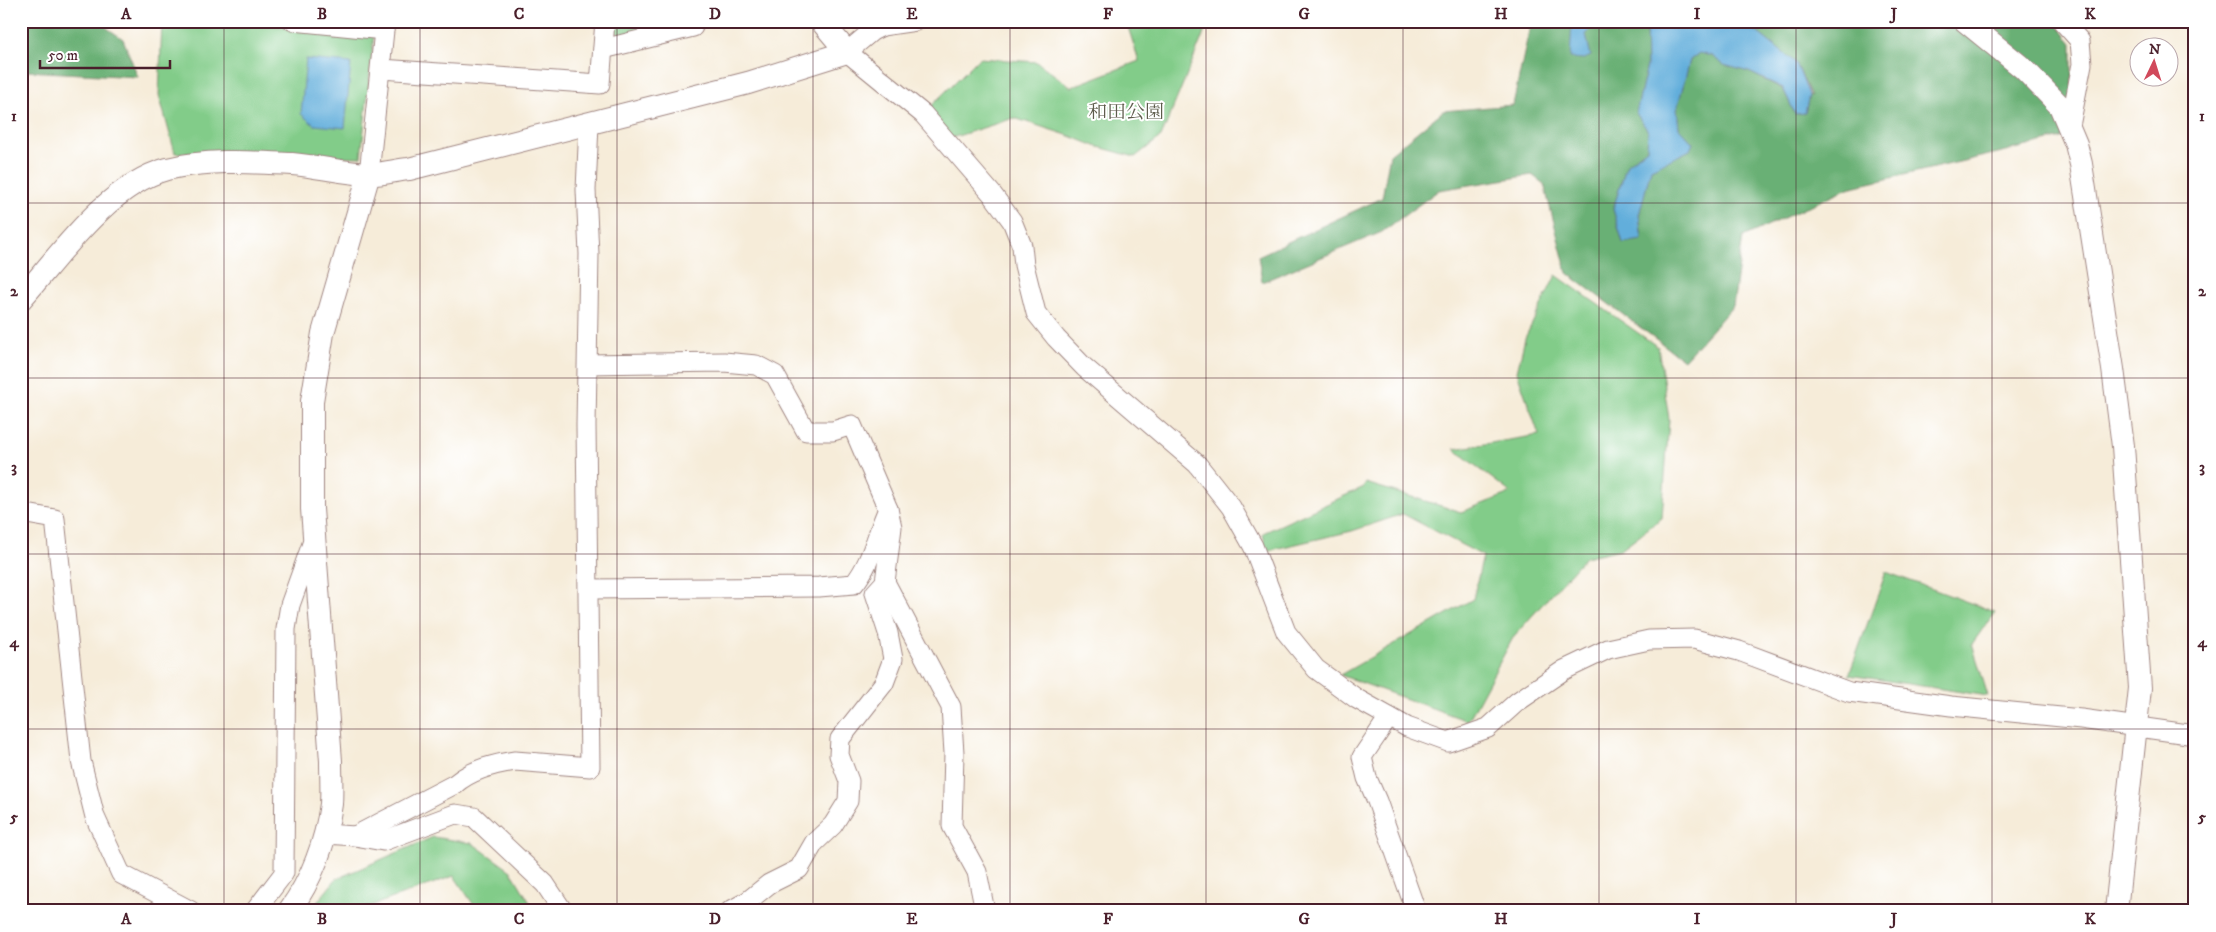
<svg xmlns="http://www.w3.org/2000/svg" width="2216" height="932" viewBox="0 0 2216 932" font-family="'IM FELL DW Pica','Noto Serif JP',serif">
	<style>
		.green { fill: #82cc89; stroke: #66765a }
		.forest { fill: #69b075; stroke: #5a6850 }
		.water { fill: #62aedb; stroke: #566683 }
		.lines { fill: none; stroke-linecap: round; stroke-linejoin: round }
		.minor-casing { stroke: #a08682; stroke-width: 21 }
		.tertiary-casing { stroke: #a08682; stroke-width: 24 }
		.minor { stroke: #fff; stroke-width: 19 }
		.tertiary { stroke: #fff; stroke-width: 22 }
		.grid { fill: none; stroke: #4a1f2b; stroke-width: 1; stroke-opacity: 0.55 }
		.labels { text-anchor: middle; stroke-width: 4; stroke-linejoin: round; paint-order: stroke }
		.park-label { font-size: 19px; fill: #5e5c4c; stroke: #fff }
		.neatline { fill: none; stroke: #4a1f2b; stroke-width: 2 }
		.grid-label { font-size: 16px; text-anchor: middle; font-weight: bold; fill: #4a1f2b }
	</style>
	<rect width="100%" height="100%" fill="#fff"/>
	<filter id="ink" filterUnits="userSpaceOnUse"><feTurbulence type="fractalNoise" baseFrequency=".02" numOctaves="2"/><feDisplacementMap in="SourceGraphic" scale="10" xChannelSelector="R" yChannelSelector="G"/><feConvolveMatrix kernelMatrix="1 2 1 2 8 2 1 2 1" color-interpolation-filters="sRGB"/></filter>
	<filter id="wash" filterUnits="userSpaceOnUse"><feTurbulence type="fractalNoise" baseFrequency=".0096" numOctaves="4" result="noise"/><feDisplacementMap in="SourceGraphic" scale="20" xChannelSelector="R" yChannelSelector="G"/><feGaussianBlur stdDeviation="1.12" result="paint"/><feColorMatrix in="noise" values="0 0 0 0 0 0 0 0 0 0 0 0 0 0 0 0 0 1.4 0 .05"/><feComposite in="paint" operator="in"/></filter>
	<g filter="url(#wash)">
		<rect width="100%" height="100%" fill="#f6ecd9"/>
		<!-- green -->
		<g class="green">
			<path d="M162,21H224L374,35L361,157L175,153L159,95Z"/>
			<path d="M612,21H675V23L622,36L611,29Z"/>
			<path d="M1126,21H1227L1206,28L1161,137L1135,157L1095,146L1070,136L1014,118L945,140L923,114L979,58L1037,62L1071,87L1139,61Z"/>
			<path d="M1556,275L1658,347L1669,419L1662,518L1621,549L1585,557L1514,636L1468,721L1340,675L1473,599L1483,556L1403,514L1352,531L1266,551L1263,533L1364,487L1366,483L1461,512L1511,493L1454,449L1539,435L1517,372L1525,338Z"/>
			<path d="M1886,572L1995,612L1972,644L1988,696L1849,675Z"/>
			<path d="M433,837L472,843L511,871L535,911H478L454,876L357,911H310L336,879Z"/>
		</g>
		<!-- forest -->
		<g class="forest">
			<path d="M21,21H97L123,39L138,77L26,71L21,73Z"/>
			<path d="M1531,21H1572V30L1591,56L1586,35L1593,25L1600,21H1646L1647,66L1636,113L1648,131L1647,149L1627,164L1613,209L1623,243L1642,239L1639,215L1651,169L1690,150L1693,143L1679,128L1677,109L1690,60L1699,53L1712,56L1724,65L1749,72L1783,89L1795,114L1805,113L1809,95L1811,96L1796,63L1748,25L1741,24L1737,21H2054L2072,43V96L2062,138L1848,188L1743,237L1733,306L1684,360L1567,273L1544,184L1532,175L1439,190L1382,232L1262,282L1258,256L1382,198L1390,154L1443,111L1513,105Z"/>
		</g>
		<!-- water -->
		<g class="water">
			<path d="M1572,21H1600L1593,25L1586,35L1591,56L1584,59L1570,58Z"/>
			<path d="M1646,21H1737L1748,25L1796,63L1809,95L1805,113L1795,114L1783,88L1749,72L1724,65L1712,56L1699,53L1690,60L1677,109L1679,128L1693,143L1690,150L1651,169L1639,215L1642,240L1623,243L1613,209L1627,164L1647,149L1648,131L1636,113L1647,66Z"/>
			<path d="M306,59L351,63L345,128L314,125L301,114Z"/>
		</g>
	</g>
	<g filter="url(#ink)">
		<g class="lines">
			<defs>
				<g id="minor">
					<path d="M293,21L384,30"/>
					<path d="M881,21L882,26L872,31L847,52L923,114L992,194L1012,221L1022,246L1024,265L1036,313L1056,338L1084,367L1197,464L1231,507L1253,546L1286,632L1316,669L1357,699L1407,727L1448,742L1488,728L1517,702L1564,670L1608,649L1649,640L1694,639L1739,651L1849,692L1951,706L2081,719L2195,735"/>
					<path d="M2062,21L2080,41L2082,64L2070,126"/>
					<path d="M882,26L916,21"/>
					<path d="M603,49L693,27L691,21"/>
					<path d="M381,69L600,84L605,21"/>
					<path d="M369,174L385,21"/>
					<path d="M588,364L724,362L756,365L775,375L806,431H833L852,425L888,509L892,527L885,582L875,593L888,633L893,659L884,683L840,739L839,755L849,781L848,801L833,825L814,843L799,869L769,884L748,901L730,911"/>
					<path d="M21,513L55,519L81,761L95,817L121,874L191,911"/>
					<path d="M885,582L951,707L954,753L952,826L977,872L985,911"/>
					<path d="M589,589L819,587L854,584C872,562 876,535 888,509"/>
					<path d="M1389,717L1362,757L1367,778L1377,801L1416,911"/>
					<path d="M325,834L355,836L383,841L455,814L474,817L545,884L563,911"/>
					<path d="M355,836L455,784C471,770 494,764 515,761L590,767L586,425L589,254L586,190L589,124"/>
					<path d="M255,911L284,873L286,629L290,605L313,541"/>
				</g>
				<g id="tertiary">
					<path d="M1965,21L2024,69L2060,106L2076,144L2081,164L2113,369L2123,446L2140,688L2116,911"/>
					<path d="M21,299C60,255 108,185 167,169C207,159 251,162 292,164C317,166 342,173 368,174C381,175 396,170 409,169L748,83L847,52L821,21"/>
					<path d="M289,911C312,880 326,841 331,804C332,790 331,775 331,761L312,509V401L323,333L369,174"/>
				</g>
			</defs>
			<!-- minor casing -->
			<use href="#minor" class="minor-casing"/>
			<!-- tertiary casing -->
			<use href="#tertiary" class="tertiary-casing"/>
			<!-- minor -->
			<use href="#minor" class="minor"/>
			<!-- tertiary -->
			<use href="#tertiary" class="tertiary"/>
		</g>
	</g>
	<!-- grid -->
	<path class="grid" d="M224,21V911M420,21V911M617,21V911M813,21V911M1010,21V911M1206,21V911M1403,21V911M1599,21V911M1796,21V911M1992,21V911M21,203H2195M21,378H2195M21,554H2195M21,729H2195"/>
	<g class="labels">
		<!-- park labels -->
		<g class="park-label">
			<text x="1126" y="118">和田公園</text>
		</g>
	</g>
	<!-- margin -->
	<rect width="2216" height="932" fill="none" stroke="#fff" stroke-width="55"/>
	<!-- north arrow -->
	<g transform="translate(2154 62) rotate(4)"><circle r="24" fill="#ffffff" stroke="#b7a5aa"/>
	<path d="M0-4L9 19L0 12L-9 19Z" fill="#d1495b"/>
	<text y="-8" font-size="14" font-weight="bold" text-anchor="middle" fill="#4a1f2b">N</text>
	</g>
	<!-- scale -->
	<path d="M40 60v8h130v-8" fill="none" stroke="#4a1f2b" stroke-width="2.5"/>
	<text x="48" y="60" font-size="15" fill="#4a1f2b" stroke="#ffffff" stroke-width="4" paint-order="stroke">50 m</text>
	<rect x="28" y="28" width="2160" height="876" class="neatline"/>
	<g class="grid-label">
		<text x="126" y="19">A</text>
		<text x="322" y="19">B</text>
		<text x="519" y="19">C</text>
		<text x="715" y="19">D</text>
		<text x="912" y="19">E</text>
		<text x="1108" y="19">F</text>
		<text x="1304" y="19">G</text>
		<text x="1501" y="19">H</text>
		<text x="1697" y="19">I</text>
		<text x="1894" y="19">J</text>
		<text x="2090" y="19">K</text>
		<text x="14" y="121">1</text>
		<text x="2202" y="121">1</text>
		<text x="14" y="296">2</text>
		<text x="2202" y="296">2</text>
		<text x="14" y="472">3</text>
		<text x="2202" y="472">3</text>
		<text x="14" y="647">4</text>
		<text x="2202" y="647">4</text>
		<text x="14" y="822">5</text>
		<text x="2202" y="822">5</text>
		<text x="126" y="924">A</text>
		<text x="322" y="924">B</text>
		<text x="519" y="924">C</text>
		<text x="715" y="924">D</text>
		<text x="912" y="924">E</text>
		<text x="1108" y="924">F</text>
		<text x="1304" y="924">G</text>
		<text x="1501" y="924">H</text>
		<text x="1697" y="924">I</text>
		<text x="1894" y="924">J</text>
		<text x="2090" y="924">K</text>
	</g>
</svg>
